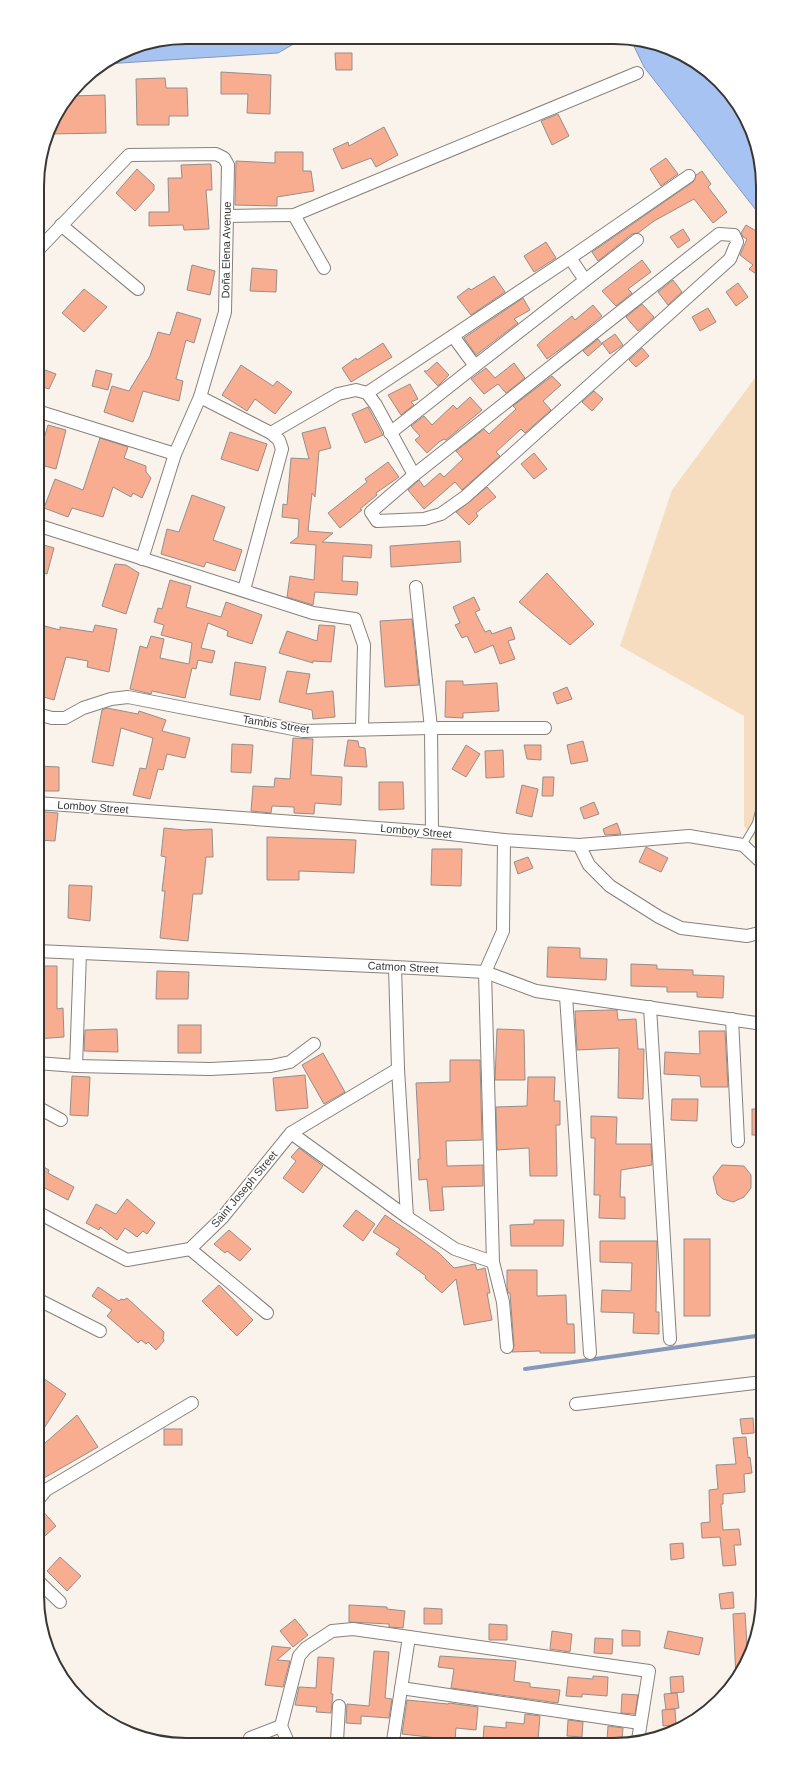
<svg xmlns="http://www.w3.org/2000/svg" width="800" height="1782" viewBox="0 0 800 1782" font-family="Arial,sans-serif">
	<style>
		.green { fill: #f6ddbf }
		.water { fill: #a7c3f2; stroke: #8699b9 }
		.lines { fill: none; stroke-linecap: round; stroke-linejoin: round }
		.stream { stroke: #8699b9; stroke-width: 4 }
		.building { fill: #f8ac90; stroke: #978e8b }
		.lane-casing { stroke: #87817b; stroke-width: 8 }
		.street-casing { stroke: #87817b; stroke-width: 14 }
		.lane { stroke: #fff; stroke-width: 6 }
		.street { stroke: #fff; stroke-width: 12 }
		.labels { text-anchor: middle; stroke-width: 3; stroke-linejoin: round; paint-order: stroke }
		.street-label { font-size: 11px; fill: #393734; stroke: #fff }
		.rim { fill: none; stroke: #393734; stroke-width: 2 }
	</style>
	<rect width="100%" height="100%" fill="#f9f3ec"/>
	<!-- green -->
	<path class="green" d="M763,374V849L744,826V716L620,646L672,490L755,378Z"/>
	<!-- water -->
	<g class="water">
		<path d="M186,37L304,38L278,53L105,64L129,48Z"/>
		<path d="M631,40C659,40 690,56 712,74C729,89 753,126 758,148C763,171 763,195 763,219L644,67Z"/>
	</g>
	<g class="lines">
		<!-- stream -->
		<path class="stream" d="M525,1369L763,1335"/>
	</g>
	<!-- building -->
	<g class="building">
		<path d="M335,53H352V70H336Z"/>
		<path d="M221,72L271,75L270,114L247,113L248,94H221Z"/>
		<path d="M165,78L166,88H187L188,116H169V125H137L136,79Z"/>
		<path d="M105,95L106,133L49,134L53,120L71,96Z"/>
		<path d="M558,114L569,136L552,145L541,121Z"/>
		<path d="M384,127L398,155L376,167L371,158L342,169L333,149L348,142L349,146Z"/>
		<path d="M275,152H303V171H311L314,191L277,197V206L235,205L236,161L275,163Z"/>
		<path d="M666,158L678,174L661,186L650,169Z"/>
		<path d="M211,164L212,190H206L209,229L184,230L183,225L149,226V212H169L168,178H182L181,165Z"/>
		<path d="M137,169L154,185V190L135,211L116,193Z"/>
		<path d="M702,171L711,184L708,187L727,212L713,223L694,199L654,221L638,233L632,234L598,261L592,252L693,182L696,175Z"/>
		<path d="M746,225L763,235V273L759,276L749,269L753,265L740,255L747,239L743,237L741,233Z"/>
		<path d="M683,229L690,240L678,248L670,237Z"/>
		<path d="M546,242L556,258L534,272L524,256Z"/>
		<path d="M642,260L651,272L628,289L632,293L616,306L602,291Z"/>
		<path d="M192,265L215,271L210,295L187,290Z"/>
		<path d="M252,268L277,270L276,292L250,291Z"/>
		<path d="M494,276L505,292L471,315L457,297L469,288L471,290Z"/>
		<path d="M673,280L682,292L668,305L658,292Z"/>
		<path d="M738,283L748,297L736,306L726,292Z"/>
		<path d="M84,289L107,307L84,332L62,313Z"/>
		<path d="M523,298L530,310L514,319L518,323L476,355L464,338Z"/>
		<path d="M642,304L654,317L638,331L626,317Z"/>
		<path d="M593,305L602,316L573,340L547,359L537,345L547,336L572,316L575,320Z"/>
		<path d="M708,308L716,322L700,331L692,317Z"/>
		<path d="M177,312L201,319L194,343L186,340L176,379L183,381L179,401L143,391L133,422L104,412L112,386L129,391L150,356L158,332L170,335Z"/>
		<path d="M615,334L623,345L610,354L602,343Z"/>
		<path d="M598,339L602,344L588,356L583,351Z"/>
		<path d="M383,343L392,357L351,382L342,368L356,358L357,360Z"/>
		<path d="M642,348L649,356L636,367L629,360Z"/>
		<path d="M437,362L449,375L438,386L424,371H427Z"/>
		<path d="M514,363L525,378L506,393L498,384L484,394L471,379L486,368L495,378Z"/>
		<path d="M241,365L273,386L277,381L292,392L275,414L255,399L247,411L222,395Z"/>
		<path d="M37,367L56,374L49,389L37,385Z"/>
		<path d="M96,370L112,374L108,390L92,386Z"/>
		<path d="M552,376L561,385L543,401L551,410L525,433L521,429L496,452L500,456L462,490L455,482L424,509L408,490L419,480L424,487L440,473L444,477L463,459L456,451L484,429L489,434L516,409L513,406Z"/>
		<path d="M410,384L418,399L411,402L414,405L401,415L388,395Z"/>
		<path d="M594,391L603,399L592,411L582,402Z"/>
		<path d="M470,397L482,410L446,440L444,439L439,442L427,453L415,440L420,436L411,426L424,416L432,425L453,405L457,409Z"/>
		<path d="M368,407L383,435L365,443L352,414Z"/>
		<path d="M48,425L66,430L56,469L37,464V441L43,442Z"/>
		<path d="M325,427L331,448L319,451L315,497L312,493L308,531L333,533L322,542L372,545L371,558L343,556L342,581L358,582L357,595L315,592L313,605L287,597L290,576L314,580L316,545L290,543L298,537L299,519L282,517L283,504L287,505L291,458L309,459L302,433Z"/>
		<path d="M230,432L267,444L258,471L221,459Z"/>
		<path d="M100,438L128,447L124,458L146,466V472L151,478L142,498L133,493L131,497L113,487L103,517L72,508L68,517L44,508L55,479L83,490Z"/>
		<path d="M534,453L547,469L534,479L521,464Z"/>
		<path d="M388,462L399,477L376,493L377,495L360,509L362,510L340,528L328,513L367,482L365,479Z"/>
		<path d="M487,487L496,497L476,513L478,516L469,525L456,512Z"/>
		<path d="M192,495L225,507L213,540L242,550L235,571L206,562L204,567L161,554L167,529L179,532Z"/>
		<path d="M460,541L461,562L391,567L390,546Z"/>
		<path d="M37,543L54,548L47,574L37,571Z"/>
		<path d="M115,564L126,565L139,573L126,614L102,606Z"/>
		<path d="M547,573L594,624L570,645L519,602Z"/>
		<path d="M170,580L191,586L186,607L221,617L226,602L262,615L252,644L227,636L228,631L208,623L201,648L215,651L212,663L198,660L196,669L192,668L185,698L152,691L151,694L130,689L140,646L147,648L151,636L164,639L160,658L189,664L192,643L161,635L164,625L154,622L158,608L162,609Z"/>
		<path d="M474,597L480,610L475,612L485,632L490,630L492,634L511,627L515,639L508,641L515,659L500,664L493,645L475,653L467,636L462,638L455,625L460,623L453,607Z"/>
		<path d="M412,619L419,685L385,687L380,621Z"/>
		<path d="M37,624L60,630V627L93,632L95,625L117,629L109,672L87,667L88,661L66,657L54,700L37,695Z"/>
		<path d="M319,625L335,626L331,662L313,661V663L279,653L287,631L317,641Z"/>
		<path d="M235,662L266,667L260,700L230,695Z"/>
		<path d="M287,671L310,674L306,694L333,691L335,717L313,719L312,710L279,702Z"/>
		<path d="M446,681H463V685L497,683L499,711L463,713V718L445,717Z"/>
		<path d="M567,687L572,699L557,704L553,693Z"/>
		<path d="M107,708L138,714L139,711L166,720L162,731L190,738L185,758L167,754L163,770L158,769L150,799L133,795L140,768L146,769L153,738L121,728L113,766L92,762L102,710Z"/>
		<path d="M293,738L313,739L311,775L342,777L341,805L315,803L314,814L294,813V807L272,806L271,813L251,811L253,786L274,787L275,778L290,779Z"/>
		<path d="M348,740L358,741L359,747L365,748L367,767L344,766Z"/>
		<path d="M583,741L588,761L571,764L567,745Z"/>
		<path d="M232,744L253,745L251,773L231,772Z"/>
		<path d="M466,745L480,754L466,777L452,769Z"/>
		<path d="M524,745H541V760L527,759Z"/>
		<path d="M503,750L504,777L486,778L485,751Z"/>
		<path d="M37,766L59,767V791H37Z"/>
		<path d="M543,777H554L553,796H542Z"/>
		<path d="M379,782H403L404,809L379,810Z"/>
		<path d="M522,785L538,789L532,817L516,813Z"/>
		<path d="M594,802L599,814L584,819L580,808Z"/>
		<path d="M37,811L58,813L55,841L37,840Z"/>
		<path d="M617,823L621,834L605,835L603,829Z"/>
		<path d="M164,828L184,830L212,829L213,857H206L202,894H193L188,941L160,938L165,891H162L166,857L161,856Z"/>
		<path d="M267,837L356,840L354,873L299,871V880H267Z"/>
		<path d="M646,847L668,858L661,872L639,862Z"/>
		<path d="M432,849H462L461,886L431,885Z"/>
		<path d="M528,857L533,868L518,874L514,862Z"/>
		<path d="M69,885L92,886L90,921L68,918Z"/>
		<path d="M548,947L580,948V958L607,959L606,980L547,977Z"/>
		<path d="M631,964L657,965V969L693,970V975L724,976L723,998L697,997V992H667V987L631,986Z"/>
		<path d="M37,966H57V1009L63,1008L64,1037L37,1039Z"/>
		<path d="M157,971L189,972L188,999H156Z"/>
		<path d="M611,1010H617L618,1020L636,1019L638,1049H644L643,1099L618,1098L619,1048L577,1050L575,1011Z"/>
		<rect x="178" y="1025" width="23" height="28"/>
		<path d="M117,1029L118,1052L84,1051L85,1030Z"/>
		<path d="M497,1029L524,1030L525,1080H495Z"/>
		<path d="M699,1031H725L728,1087H701L700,1076L664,1074L665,1052L700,1054Z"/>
		<path d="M323,1053L345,1092L324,1104L302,1065Z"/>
		<path d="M450,1060H480L482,1140L446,1141L447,1166L483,1165V1186L442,1187L444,1210L430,1211L427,1179L419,1180L418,1159H420L416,1083L450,1082Z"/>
		<path d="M305,1075L308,1108L276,1111L273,1078Z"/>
		<path d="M72,1076L90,1077L88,1116L70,1115Z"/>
		<path d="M528,1077H555L554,1101H560V1125H556L557,1176H530L529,1148L497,1150L496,1107L527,1106Z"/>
		<path d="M672,1099H698L697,1121L671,1120Z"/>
		<rect x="752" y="1109" width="11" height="26"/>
		<path d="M591,1116L617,1117L616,1144H651L652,1165L621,1170L620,1197H625V1219L599,1218L600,1195H594L595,1138H591Z"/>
		<path d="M299,1148L323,1166L303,1193L283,1178L296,1161L291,1157Z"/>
		<path d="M37,1163L49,1170L48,1173L74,1187L68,1200L41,1186L37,1193Z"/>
		<path d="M722,1165L744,1166L751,1175V1188L744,1197L733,1202L723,1199L717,1194L713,1177Z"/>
		<path d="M127,1199L155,1223L147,1234L143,1231L137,1237L125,1228L117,1240L100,1227L99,1230L86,1223L96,1204L116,1214Z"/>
		<path d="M356,1210L375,1224L363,1241L343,1226Z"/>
		<path d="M385,1215L410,1232L439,1253L454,1268L475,1264L477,1270L485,1268L490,1293H487L492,1320L464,1325L456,1279L442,1293L425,1278L426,1276L396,1254L400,1249L373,1232Z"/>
		<path d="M534,1220H564L563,1246H511L510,1225L534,1224Z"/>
		<path d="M229,1230L251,1249L240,1261L227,1251L225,1253L214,1244Z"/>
		<rect x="684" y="1239" width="26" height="77"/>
		<path d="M600,1241H657L656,1312H659V1334L633,1333L634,1313L601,1312L602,1290L631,1291L632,1263L600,1262Z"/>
		<path d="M507,1270H537V1296L566,1295L567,1324H574L575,1353H540V1351L512,1352L514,1346L510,1293H508L507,1287Z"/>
		<path d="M219,1285L253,1320L237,1336L202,1301Z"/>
		<path d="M98,1287L119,1301L121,1299L124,1300L127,1298L164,1332L163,1338L164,1341L156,1350L148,1342L146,1344L141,1340L138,1343L107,1316L112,1310L92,1296Z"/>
		<path d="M43,1378L66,1394L39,1436H37V1386Z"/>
		<path d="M77,1415L98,1447L37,1482V1450L42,1449L45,1443Z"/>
		<path d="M753,1418L754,1433L742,1434L740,1419Z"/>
		<rect x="164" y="1429" width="18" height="16"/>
		<path d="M746,1437L748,1458L750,1457L752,1473L744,1474L745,1492L723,1494V1504H721L723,1530L739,1529L741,1545H734L736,1565L723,1566L720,1537L702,1538L701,1523L710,1522L709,1490L718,1489L716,1465L736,1464L733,1438Z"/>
		<path d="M37,1508H40L56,1526L37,1543Z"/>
		<path d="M683,1543L684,1558L671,1560L670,1544Z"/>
		<path d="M60,1557L81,1576L67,1591L47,1571Z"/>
		<path d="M733,1592L734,1608L721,1609L719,1594Z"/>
		<path d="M349,1605L387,1607V1609L405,1611L403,1628L389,1627V1624L349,1622Z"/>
		<path d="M424,1608L442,1609V1624H424Z"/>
		<path d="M745,1613L748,1660L736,1679L733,1614Z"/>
		<path d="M295,1619L308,1635L293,1647L280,1631Z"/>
		<path d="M489,1624L507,1625V1640H489Z"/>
		<path d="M622,1630L640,1631V1646H622Z"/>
		<path d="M552,1631L572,1634L570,1652L550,1649Z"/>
		<path d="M668,1631L703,1638L699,1655L664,1648Z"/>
		<path d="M595,1638L613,1639L612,1654L594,1653Z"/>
		<path d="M272,1646L291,1648L277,1660L290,1661L283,1687L265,1685Z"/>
		<path d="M374,1651L389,1652L385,1698L392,1699L389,1718L361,1716V1724L346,1723L347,1704L369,1706Z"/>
		<path d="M440,1656L516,1661L514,1681L530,1683V1687L560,1690L558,1703L451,1688L454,1669L438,1667Z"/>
		<path d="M318,1657L334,1658L331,1694H333L331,1713L316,1712L317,1707L295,1705L299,1687L316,1688Z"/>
		<path d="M593,1676L608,1677L607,1696L582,1694V1697L566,1696L568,1677L593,1679Z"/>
		<path d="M683,1676L684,1692L671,1693L670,1677Z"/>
		<path d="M677,1693L679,1708L666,1710L664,1694Z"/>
		<path d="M622,1694L638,1695L635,1714L621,1713Z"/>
		<path d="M407,1700L448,1704L449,1703L478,1707L476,1730L456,1728L455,1740L402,1734Z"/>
		<path d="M675,1709L676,1725L663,1726L662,1710Z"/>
		<path d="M525,1714L540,1716L538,1740L483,1741L484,1726L506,1728V1722L524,1724Z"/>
		<path d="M568,1720L583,1722L582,1737L567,1736Z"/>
		<path d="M608,1726L623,1728L622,1740H607Z"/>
	</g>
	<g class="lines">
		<defs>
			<path id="lane" d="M743,845L756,823L763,795"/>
			<g id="street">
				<path d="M294,215L324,268"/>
				<path d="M227,216L294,215L637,73"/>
				<path d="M61,225L138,289"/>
				<path d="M719,234L734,235L737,242L730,259L465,497L441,514L424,519L377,521L371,512L414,475Z"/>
				<path d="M37,251L129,155L216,154L224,158L228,165L225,312L200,397L175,454L142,559"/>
				<path d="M570,258L585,280"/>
				<path d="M453,336L475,366L637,240"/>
				<path d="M367,393L570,258L689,176"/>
				<path d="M200,397L271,433L279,440L282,449L244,590"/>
				<path d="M37,411L175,454"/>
				<path d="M271,433L338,394L356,390L367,393L376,405L414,475"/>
				<path d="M390,433L475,366"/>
				<path d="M37,525L313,613L355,619L364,645L362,728"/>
				<path d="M416,587L431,728L432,832"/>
				<path d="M37,714L52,718H65L83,708L111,699L128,697L303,731L431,728H545"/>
				<path d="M37,803L432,832L504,840L579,845L689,836L743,845L763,864"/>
				<path d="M504,840L503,931L485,972L493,1262L503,1302L507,1347"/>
				<path d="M579,845L589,865L610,886L659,917L681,928L747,936L763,932"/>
				<path d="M37,951L395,967L485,972L536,991L763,1024"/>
				<path d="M395,967L398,1069L407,1217"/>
				<path d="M566,996L590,1353"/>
				<path d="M650,1007L670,1339"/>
				<path d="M732,1019L738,1141"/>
				<path d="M37,1063L76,1066L210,1069L271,1066L290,1062L314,1044"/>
				<path d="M76,1066L80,953"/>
				<path d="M37,1107L61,1120"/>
				<path d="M291,1133L407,1217L455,1249L493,1262"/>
				<path d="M37,1212L127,1260L190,1249L222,1218L291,1133L398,1069"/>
				<path d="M190,1249L267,1313"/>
				<path d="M37,1299L100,1331"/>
				<path d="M576,1404L763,1382"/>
				<path d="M37,1443H38"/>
				<path d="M37,1501L46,1490L192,1403"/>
				<path d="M37,1580L60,1602"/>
				<path d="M401,1688L640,1723"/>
				<path d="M250,1738L281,1726"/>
				<path d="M337,1741L339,1706"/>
				<path d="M393,1741L409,1637"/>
				<path d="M288,1742L281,1726L299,1656L306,1648L332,1631L353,1629L649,1671L638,1740"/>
			</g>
		</defs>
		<!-- lane casing -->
		<use href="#lane" class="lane-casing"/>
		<!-- street casing -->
		<use href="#street" class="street-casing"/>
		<!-- lane -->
		<use href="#lane" class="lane"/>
		<!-- street -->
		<use href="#street" class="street"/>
	</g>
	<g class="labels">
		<!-- street labels -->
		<g class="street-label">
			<text transform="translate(226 250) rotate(-89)" y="4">Doña Elena Avenue</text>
			<text transform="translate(276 724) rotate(9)" y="4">Tambis Street</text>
			<text transform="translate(93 807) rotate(4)" y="4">Lomboy Street</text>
			<text transform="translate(416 831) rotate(5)" y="4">Lomboy Street</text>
			<text transform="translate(403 967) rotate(3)" y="4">Catmon Street</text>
			<text transform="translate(244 1189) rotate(-50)" y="4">Saint Joseph Street</text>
		</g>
	</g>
	<!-- crop -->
	<path d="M0 0H800V1782H0ZM186 44H614A142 142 0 0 1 756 186V1596A142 142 0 0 1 614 1738H186A142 142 0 0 1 44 1596V186A142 142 0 0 1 186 44Z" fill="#fff" fill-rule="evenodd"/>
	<path class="rim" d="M186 44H614A142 142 0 0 1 756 186V1596A142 142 0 0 1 614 1738H186A142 142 0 0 1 44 1596V186A142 142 0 0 1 186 44Z"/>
</svg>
